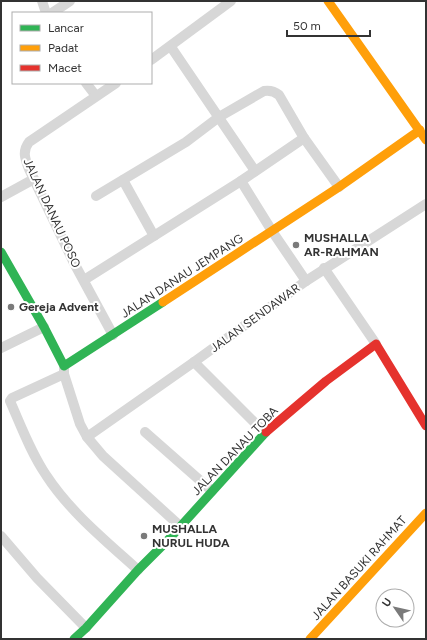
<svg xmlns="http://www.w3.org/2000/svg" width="427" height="640" viewBox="0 0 427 640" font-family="Figtree,sans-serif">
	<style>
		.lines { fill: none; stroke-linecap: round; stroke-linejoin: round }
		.street { stroke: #d7d7d7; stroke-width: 10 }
		.fast { stroke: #30b455; stroke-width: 9 }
		.slow { stroke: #ff9f0a; stroke-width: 9 }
		.jam { stroke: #e5322d; stroke-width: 9 }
		.poi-dot { fill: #7a7a7a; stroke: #fff; stroke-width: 1.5 }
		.labels { text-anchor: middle; stroke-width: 4; stroke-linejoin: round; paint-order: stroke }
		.street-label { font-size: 12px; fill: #333; stroke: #fff }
		.poi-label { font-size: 12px; font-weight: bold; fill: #333; stroke: #fff; text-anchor: start }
	</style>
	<rect width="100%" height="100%" fill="#fff"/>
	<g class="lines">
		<!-- street -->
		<g class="street">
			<path d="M42,1L46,13"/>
			<path d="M52,13L70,1"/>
			<path d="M171,47L255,171"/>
			<path d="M151,60L231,1"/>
			<path d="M86,83L96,96"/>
			<path d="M123,180L154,236"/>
			<path d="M241,181L272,231L306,281"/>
			<path d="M96,196L186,142L219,117L264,91C270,90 274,91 279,95L304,138L339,187"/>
			<path d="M1,197L34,179"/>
			<path d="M324,268L376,344"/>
			<path d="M84,280L241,181L304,138"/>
			<path d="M113,335L74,263L29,169C25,159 22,151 29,142L116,83"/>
			<path d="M1,348L44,327"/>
			<path d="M194,362L265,433"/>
			<path d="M64,368V374L80,424L87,437L103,456L180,526"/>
			<path d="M64,374L12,398L10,401C21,426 31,453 46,475C70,512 106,541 138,570"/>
			<path d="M145,432L212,491"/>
			<path d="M87,437L194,362L306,281L426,204"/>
			<path d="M1,536L37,578L86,628"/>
		</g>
		<!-- fast -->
		<g class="fast">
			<path d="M1,252L44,327L64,366L163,302"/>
			<path d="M74,639L86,628L138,570L170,538L266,432"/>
		</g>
		<!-- slow -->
		<g class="slow">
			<path d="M328,1L426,140"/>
			<path d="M163,302L339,187L420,130"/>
			<path d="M310,639L426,513"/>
		</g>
		<!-- jam -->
		<path class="jam" d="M266,432L326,381L376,344L426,426"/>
	</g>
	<!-- markers -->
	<g class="poi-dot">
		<circle cx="296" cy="245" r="4"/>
		<circle cx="11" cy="307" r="4"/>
		<circle cx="144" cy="536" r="4"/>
	</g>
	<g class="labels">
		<!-- street labels -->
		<g class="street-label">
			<text transform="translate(52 213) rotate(65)" y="4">JALAN DANAU POSO</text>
			<text transform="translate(182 276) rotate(-33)" y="4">JALAN DANAU JEMPANG</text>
			<text transform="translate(255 318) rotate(-36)" y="4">JALAN SENDAWAR</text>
			<text transform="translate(235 451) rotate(-46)" y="4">JALAN DANAU TOBA</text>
			<text transform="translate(359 568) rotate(-48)" y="4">JALAN BASUKI RAHMAT</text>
		</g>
		<!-- poi labels -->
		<g class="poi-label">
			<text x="304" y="242">MUSHALLA<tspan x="304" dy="14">AR-RAHMAN</tspan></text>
			<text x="19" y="311">Gereja Advent</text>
			<text x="152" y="533">MUSHALLA<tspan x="152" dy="14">NURUL HUDA</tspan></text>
		</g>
	</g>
	<!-- border -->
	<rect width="427" height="640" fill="none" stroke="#333333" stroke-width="4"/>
	<!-- legend -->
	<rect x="12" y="12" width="140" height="72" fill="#ffffff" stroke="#adadad"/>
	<rect x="20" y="25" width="20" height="6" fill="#30b455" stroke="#adadad"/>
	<text x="48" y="32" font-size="12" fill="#333333">Lancar</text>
	<rect x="20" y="45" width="20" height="6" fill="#ff9f0a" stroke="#adadad"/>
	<text x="48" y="52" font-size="12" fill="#333333">Padat</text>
	<rect x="20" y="65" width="20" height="6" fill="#e5322d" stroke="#adadad"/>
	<text x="48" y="72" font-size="12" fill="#333333">Macet</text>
	<!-- north arrow -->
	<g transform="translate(395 608) rotate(304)"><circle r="19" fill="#ffffff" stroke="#adadad"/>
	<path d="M0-3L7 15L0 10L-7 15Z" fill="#7a7a7a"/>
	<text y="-6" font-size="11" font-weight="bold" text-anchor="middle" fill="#333333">U</text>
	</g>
	<!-- scale -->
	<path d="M287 30v6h83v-6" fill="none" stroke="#333333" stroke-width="2"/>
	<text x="293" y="30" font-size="12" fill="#333333" stroke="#ffffff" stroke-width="3" paint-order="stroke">50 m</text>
</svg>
